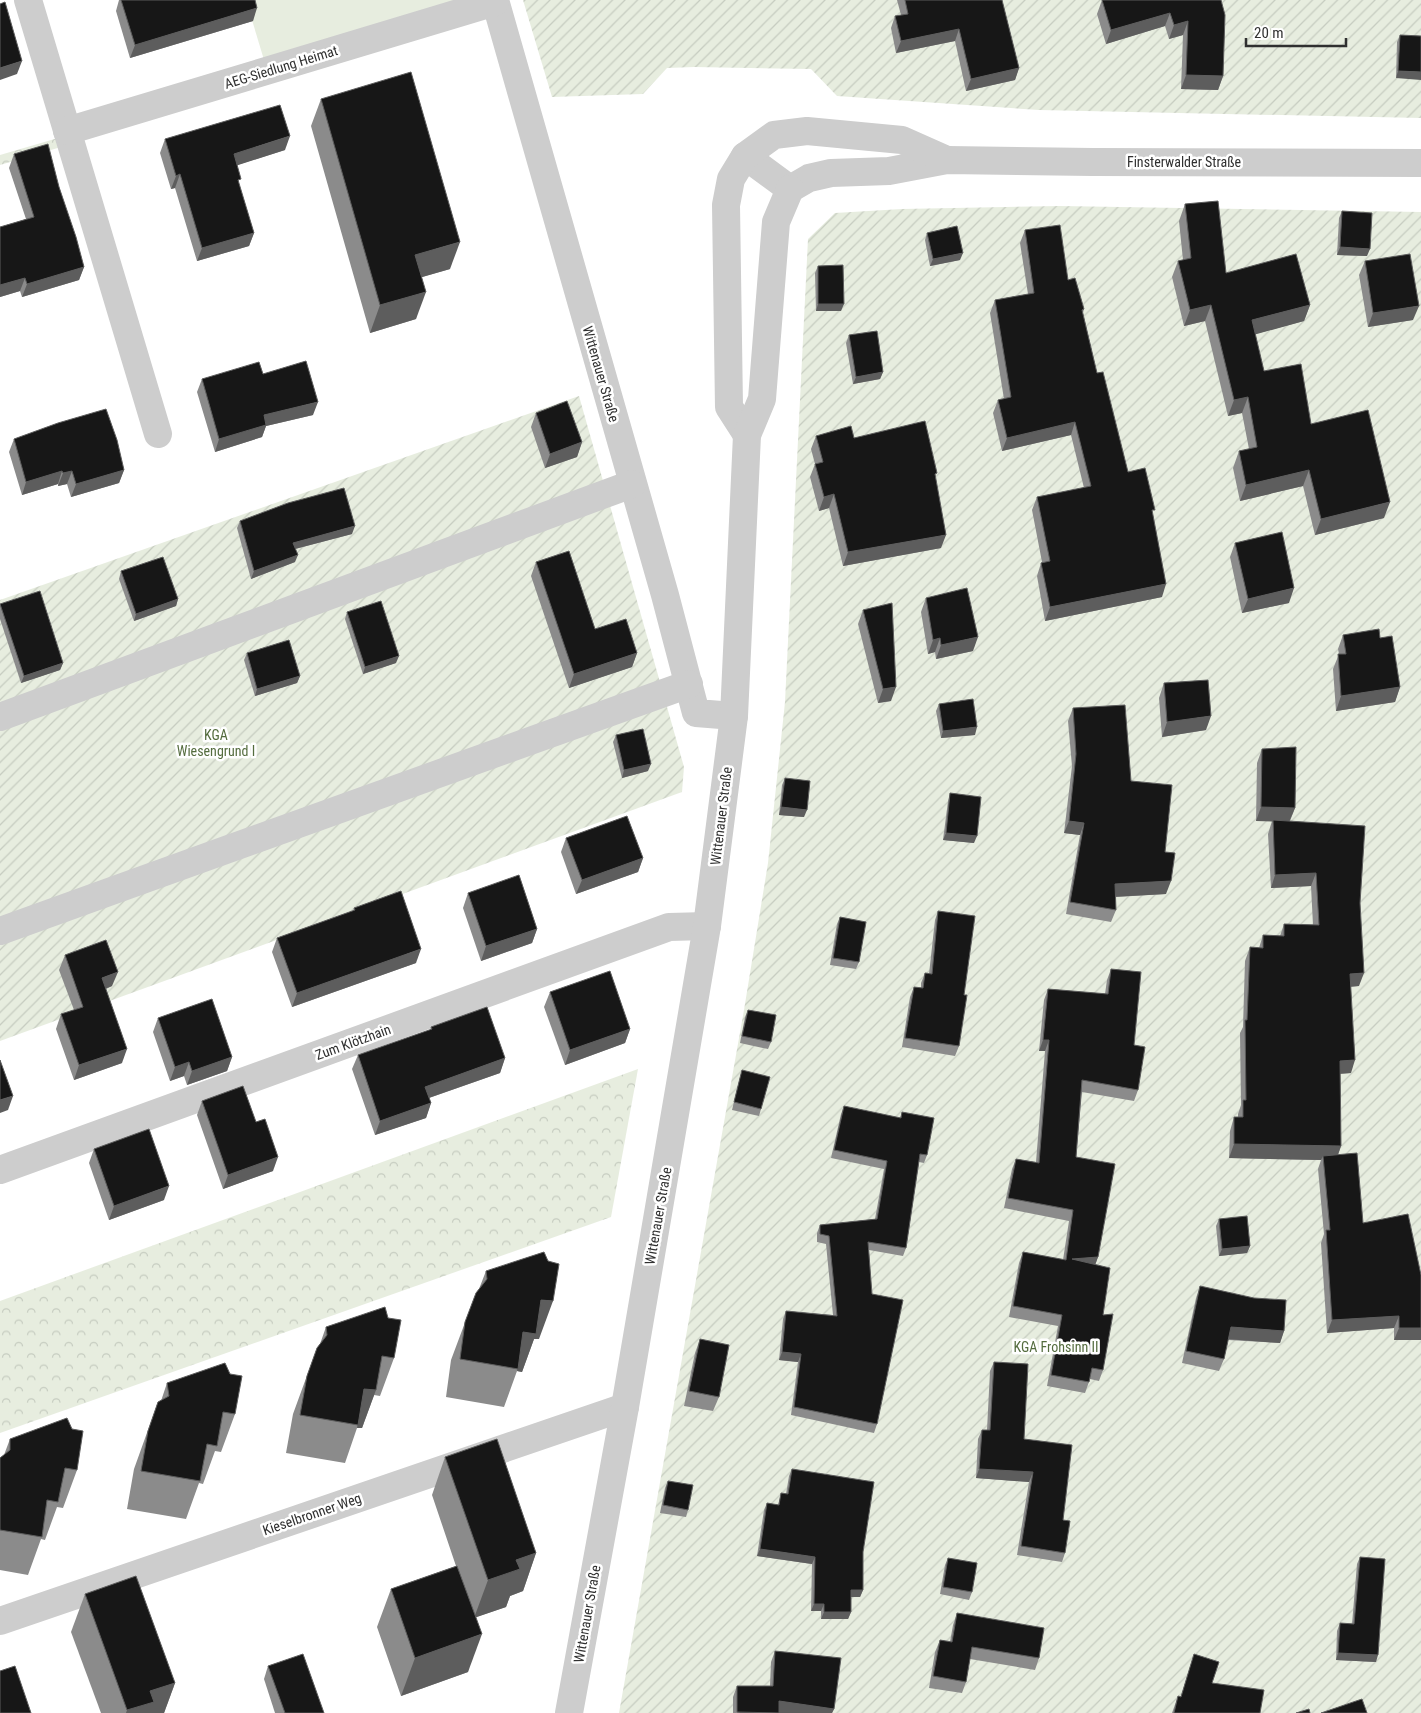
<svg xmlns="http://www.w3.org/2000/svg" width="1421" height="1713" viewBox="0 0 1421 1713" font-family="'Roboto Condensed',sans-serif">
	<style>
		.grass { fill: #e7eddf }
		.park { fill: url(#park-crowns) }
		.garden { fill: url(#garden-furrows) }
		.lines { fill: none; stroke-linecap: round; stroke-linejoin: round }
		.minor { stroke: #cdcdcd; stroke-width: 28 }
		.wall { fill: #8b8b8b }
		.shaded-wall { fill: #5d5d5d }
		.building { fill: #171717; stroke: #5d5d5d }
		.labels { text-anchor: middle; stroke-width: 5; stroke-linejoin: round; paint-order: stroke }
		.street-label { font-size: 14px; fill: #303030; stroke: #fff }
		.park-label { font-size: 14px; fill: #546c3e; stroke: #fff }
	</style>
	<defs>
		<pattern id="park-crowns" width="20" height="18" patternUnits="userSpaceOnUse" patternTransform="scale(1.25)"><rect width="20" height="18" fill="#e7eddf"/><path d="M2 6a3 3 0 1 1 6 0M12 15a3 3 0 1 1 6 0" fill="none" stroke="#c6ccc0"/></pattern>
		<pattern id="garden-furrows" width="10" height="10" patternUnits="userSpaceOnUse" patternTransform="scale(1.25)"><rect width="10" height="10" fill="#e7eddf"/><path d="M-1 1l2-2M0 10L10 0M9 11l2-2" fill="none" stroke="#c6ccc0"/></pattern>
	</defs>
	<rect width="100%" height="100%" fill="#fff"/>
	<!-- grass -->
	<path class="grass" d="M246,0H462L264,60Z"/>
	<!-- park -->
	<g class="park">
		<path d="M58,138L61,147L0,165V155Z"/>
		<path d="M638,1069L611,1217L0,1433V1301Z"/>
	</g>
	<!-- garden -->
	<g class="garden">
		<path d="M523,0H1421V118L1039,110L837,96L811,69L694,67L667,68L643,94L552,97Z"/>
		<path d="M1060,206L1421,212V1713H619L744,1010L768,863L785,702L808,239L835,213L902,209Z"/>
		<path d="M579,396L684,767L682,792L0,1041V600Z"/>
	</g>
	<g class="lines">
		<!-- minor -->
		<g class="minor">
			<path d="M28,0L158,434"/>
			<path d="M495,0L665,595L696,713L734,716"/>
			<path d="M67,131L495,2"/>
			<path d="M745,156L790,189"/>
			<path d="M790,189L809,178L831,173L889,171L947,160L1093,162L1421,163"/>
			<path d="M747,435L729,407L726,205L731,179L745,156L774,135L807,131L902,140L947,160"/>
			<path d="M0,717L632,484"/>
			<path d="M0,931L689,684"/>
			<path d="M0,1170L669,927L707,926"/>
			<path d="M0,1621L625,1407"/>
			<path d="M569,1713L625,1407L707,926L734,716L747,435L762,399L776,222L790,189"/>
		</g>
	</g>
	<!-- wall -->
	<g class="wall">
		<path d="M119,0H255L253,21L130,58L116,11Z"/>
		<path d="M897,0H1002L1019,68L1015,80L966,91L955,41L896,53L891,28L895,16L901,15Z"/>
		<path d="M1102,0H1221L1223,76L1218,90L1181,89L1183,35L1169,39L1165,26L1106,44L1097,14Z"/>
		<path d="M1400,35L1421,36L1396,78L1397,42Z"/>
		<path d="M321,99L450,269L422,277L416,319L370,333L311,126Z"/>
		<path d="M165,139L285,150L237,165L239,185L254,233L249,246L197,261L175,188L171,189L160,153Z"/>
		<path d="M14,154L59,187L84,267L79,280L22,297L20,291L0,297V227L26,219L9,168Z"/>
		<path d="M1185,204L1226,273L1310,305L1304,321L1255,334L1264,371L1311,424L1384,518L1315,535L1303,486L1240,501L1233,468L1239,451L1249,449L1242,413L1228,416L1205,321L1184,326L1172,277L1178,261L1183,260L1179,221Z"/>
		<path d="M1342,211L1367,256L1337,255L1339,218Z"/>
		<path d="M1025,230L1068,280L1084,309L1083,313L1097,373L1128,472L1153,515L1162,597L1045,621L1037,576L1041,563L1042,562L1032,510L1037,497L1084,488L1071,435L1002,451L993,413L998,400L1004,399L990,313L995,300L1028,294L1020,243Z"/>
		<path d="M927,233L960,260L930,266L925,240Z"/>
		<path d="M1365,261L1413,320L1368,327L1359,275Z"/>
		<path d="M818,266L841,311H816L815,273Z"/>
		<path d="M849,335L883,372L880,379L853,384L846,343Z"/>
		<path d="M263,374L313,415L266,426L262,437L215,452L197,392L202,379Z"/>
		<path d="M536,413L582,442L577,457L545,468L531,427Z"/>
		<path d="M816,436L854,438L935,478L941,548L843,566L829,508L819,511L810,477L815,464L811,449Z"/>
		<path d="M14,439L124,470L119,483L71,497L67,484L58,486V484L22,495L9,452Z"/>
		<path d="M240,521L352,534L295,549V562L251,579L237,528Z"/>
		<path d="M1235,543L1289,603L1242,613L1230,557Z"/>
		<path d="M536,562L595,629L637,653L632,667L569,688L531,576Z"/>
		<path d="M121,571L178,599L176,606L134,621L119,579Z"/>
		<path d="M926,598L973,651L936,659L935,652L928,654L921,612Z"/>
		<path d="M0,604L63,663L60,670L21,683L0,619Z"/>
		<path d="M863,610L891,701L878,703L858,624Z"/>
		<path d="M347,612L396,663L363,674L345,619Z"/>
		<path d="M1343,635L1400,687L1395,702L1336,711L1333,669L1339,654L1338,649Z"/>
		<path d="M247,653L300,676L297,683L255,696L244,660Z"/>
		<path d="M1164,683L1206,730L1162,737L1159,698Z"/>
		<path d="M939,704L975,735L941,738L936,711Z"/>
		<path d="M1073,708L1131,781L1165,852L1166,894L1116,897V910L1111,922L1066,914L1080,835L1064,833L1072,766L1068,721Z"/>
		<path d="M616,735L648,771L622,778L613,742Z"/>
		<path d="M1262,749L1295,808L1290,821L1360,903L1359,986L1350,987L1351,1073L1340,1074L1341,1146L1338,1155L1363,1223L1421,1275V1340H1394V1328L1327,1333L1321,1243L1324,1234L1318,1169L1321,1160L1229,1158L1230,1131L1234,1117H1238V1114L1241,1105L1240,1033L1243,1027L1245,961L1250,947L1259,948L1263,935L1280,936L1284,924L1313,925L1311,886L1271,888L1268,834L1272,821H1256L1257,763Z"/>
		<path d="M785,778L804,817L779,815L782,785Z"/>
		<path d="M950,793L974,843L943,840L948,801Z"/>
		<path d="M566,838L643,858L638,872L576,894L561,852Z"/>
		<path d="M468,893L537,929L532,943L481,961L463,908Z"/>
		<path d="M354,908L416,963L292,1007L272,952L277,938L353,911Z"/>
		<path d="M938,911L964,995L959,1046L955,1056L902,1047L910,997L914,987L921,988V983L925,973L929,974L935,920Z"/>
		<path d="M840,917L859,962L856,969L830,965L837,924Z"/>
		<path d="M65,955L112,986L106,989L122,1063L74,1080L56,1029L61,1014L74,1010L59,970Z"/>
		<path d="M1111,969L1134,1045L1138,1090L1134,1101L1082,1092L1076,1157L1098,1257L1095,1265L1103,1315V1370L1099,1381L1090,1379L1085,1393L1047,1386L1058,1326L1009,1317L1019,1263L1023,1252L1063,1260L1069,1221L1004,1208L1012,1169L1016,1159L1036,1162L1045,1051H1039L1044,1000L1048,989L1105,994L1107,980Z"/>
		<path d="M550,992L630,1029L625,1043L565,1065L544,1007Z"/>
		<path d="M748,1010L771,1042L768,1049L740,1043L745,1017Z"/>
		<path d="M158,1018L232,1057L227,1071L187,1085L184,1076L170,1081L153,1032Z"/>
		<path d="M431,1027L505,1058L500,1073L429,1098L431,1103L426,1118L375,1135L352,1069L358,1055L430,1030Z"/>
		<path d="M742,1070L761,1109L759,1116L732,1110L740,1077Z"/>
		<path d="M202,1101L273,1171L223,1189L197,1115Z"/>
		<path d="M844,1106L900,1118L902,1112L927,1155L924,1163L919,1162L906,1248L903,1256L869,1250L877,1424L874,1433L791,1415L798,1362L779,1360L783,1319L786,1311L833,1315L826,1244L817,1242V1233L820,1225L875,1219L884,1169L831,1158L841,1114Z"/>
		<path d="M94,1149L164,1200L109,1220L89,1163Z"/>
		<path d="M1219,1219L1250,1246L1247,1253L1219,1256L1216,1226Z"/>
		<path d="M486,1271L539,1339H534L522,1372L517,1371L504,1407L446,1397L451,1360L476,1293L479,1289Z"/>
		<path d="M1200,1286L1284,1331L1280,1343L1228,1340L1224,1359L1219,1371L1182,1363L1196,1298Z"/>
		<path d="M326,1327L394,1358L380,1396L374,1395L362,1428H357L345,1463L286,1453L293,1414L317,1348L320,1344Z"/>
		<path d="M700,1339L719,1397L713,1411L684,1406L695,1353Z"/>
		<path d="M994,1362L1024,1439L1063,1520L1065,1553L1062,1562L1017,1555L1029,1482L976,1478L978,1439L982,1430H987L990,1371Z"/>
		<path d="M167,1383L235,1414L221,1452L215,1451L203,1484L199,1483L186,1519L127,1509L134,1469L158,1402L161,1401Z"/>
		<path d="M10,1439L77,1470L63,1508L57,1507L45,1540L41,1539L28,1575L0,1570V1458L4,1455Z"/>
		<path d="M445,1457L536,1553L523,1591L510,1596L506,1607L476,1617L468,1672L401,1696L377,1627L391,1589L456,1566L432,1495Z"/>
		<path d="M792,1469L863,1552V1590L860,1597H851V1612L848,1619H821V1611H811L812,1564L757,1556L764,1510L767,1503L778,1505L781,1493L786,1494L789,1476Z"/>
		<path d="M668,1481L688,1510L686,1517L660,1513L665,1488Z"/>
		<path d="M1360,1557L1376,1662L1336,1660L1337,1631L1340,1623L1352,1624L1357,1564Z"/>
		<path d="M948,1558L972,1592L969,1600L940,1594L945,1565Z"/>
		<path d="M85,1594L175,1683L164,1713H101L71,1632Z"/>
		<path d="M957,1613L1039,1658L1035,1670L970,1659L966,1682L962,1693L929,1688L935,1652L940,1640L950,1642L953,1625Z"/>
		<path d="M775,1651L834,1709L832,1713H733V1697L737,1686H770L771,1662Z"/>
		<path d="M1194,1654L1212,1683L1260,1713H1172L1178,1696H1181Z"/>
		<path d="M268,1666L324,1713H275L264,1679Z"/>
	</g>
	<!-- shaded-wall -->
	<g class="shaded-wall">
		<path d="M257,8L253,21L130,58L135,45Z"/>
		<path d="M1170,13L1165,26L1106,44L1111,30Z"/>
		<path d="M1188,21L1183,35L1169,39L1174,25Z"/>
		<path d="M959,29L955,41L896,53L901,41Z"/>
		<path d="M22,61L17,74L0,80V68Z"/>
		<path d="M1019,68L1015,80L966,91L971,79Z"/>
		<path d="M1398,71L1421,72V80L1396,78Z"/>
		<path d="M1186,75L1223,76L1218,90L1181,89Z"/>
		<path d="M290,136L285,150L229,168L234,154Z"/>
		<path d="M180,174L175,188L171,189L176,176Z"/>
		<path d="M254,233L249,246L197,261L202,248Z"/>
		<path d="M460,242L450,269L405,282L415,255Z"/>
		<path d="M1340,247L1370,249L1367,256L1337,255Z"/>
		<path d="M963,253L960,260L930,266L933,259Z"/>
		<path d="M84,267L79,280L22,297L27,284Z"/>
		<path d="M25,278L20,291L0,297V285Z"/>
		<path d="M426,292L416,319L370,333L380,305Z"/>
		<path d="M818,304H844L841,311H816Z"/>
		<path d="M1211,305L1205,321L1184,326L1190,310Z"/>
		<path d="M1310,305L1304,321L1246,337L1252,320Z"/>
		<path d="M1419,306L1413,320L1368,327L1373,313Z"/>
		<path d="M883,372L880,379L853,384L856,377Z"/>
		<path d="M1248,397L1242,413L1228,416L1234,400Z"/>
		<path d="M318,402L313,415L266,426L262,437L215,452L219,439L264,415Z"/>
		<path d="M1075,422L1071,435L1002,451L1007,438Z"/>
		<path d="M582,442L577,457L545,468L550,454Z"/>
		<path d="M124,470L119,483L71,497L76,484Z"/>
		<path d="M1309,470L1303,486L1240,501L1246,485Z"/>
		<path d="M62,471L58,484L22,495L26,482Z"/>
		<path d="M72,471L67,484L58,486L63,473Z"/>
		<path d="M834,494L829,508L819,511L824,497Z"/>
		<path d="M1390,502L1384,518L1315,535L1321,519Z"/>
		<path d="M355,526L352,534L291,550L293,543Z"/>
		<path d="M946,535L941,548L843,566L848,552Z"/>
		<path d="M298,555L295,562L251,579L254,571Z"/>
		<path d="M1166,584L1162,597L1045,621L1050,607Z"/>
		<path d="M1294,588L1289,603L1242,613L1248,599Z"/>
		<path d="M178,599L176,606L134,621L136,614Z"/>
		<path d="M978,637L973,651L936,659L941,645Z"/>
		<path d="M940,638L935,652L928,654L933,640Z"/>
		<path d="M637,653L632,667L569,688L574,674Z"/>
		<path d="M399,656L396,663L363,674L365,667Z"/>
		<path d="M63,663L60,670L21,683L24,676Z"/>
		<path d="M300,676L297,683L255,696L257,689Z"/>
		<path d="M896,687L891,701L878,703L883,689Z"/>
		<path d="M1400,687L1395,702L1336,711L1341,696Z"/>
		<path d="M1211,716L1206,730L1162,737L1167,722Z"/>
		<path d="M977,727L975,735L941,738L943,731Z"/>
		<path d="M651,764L648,771L622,778L624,770Z"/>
		<path d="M781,807L807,810L804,817L779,815Z"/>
		<path d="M1261,807L1295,808L1289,822L1256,821Z"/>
		<path d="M1069,821L1084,823L1080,835L1064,833Z"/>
		<path d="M946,833L977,836L974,843L943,840Z"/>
		<path d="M643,858L638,872L576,894L582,880Z"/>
		<path d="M1316,873L1311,886L1271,888L1275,875Z"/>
		<path d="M1171,881L1166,894L1111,897L1115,884Z"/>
		<path d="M537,929L532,943L481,961L486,946Z"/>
		<path d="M421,949L416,963L292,1007L297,993Z"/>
		<path d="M118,972L112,986L97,992L102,978Z"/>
		<path d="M1364,973L1359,986L1345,987L1350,974Z"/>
		<path d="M630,1029L625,1043L565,1065L570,1050Z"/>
		<path d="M1043,1040H1049L1045,1051H1039Z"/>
		<path d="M127,1049L122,1063L74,1080L79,1065Z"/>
		<path d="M232,1057L227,1071L187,1085L192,1071Z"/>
		<path d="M505,1058L500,1073L420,1101L425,1087Z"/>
		<path d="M1355,1060L1351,1073L1335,1074L1340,1061Z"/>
		<path d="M189,1062L184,1076L170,1081L175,1067Z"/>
		<path d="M13,1096L8,1110L0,1113V1100Z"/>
		<path d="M431,1103L426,1118L375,1135L380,1121Z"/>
		<path d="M1234,1144L1341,1146L1336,1160L1323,1156L1321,1160L1229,1158Z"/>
		<path d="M278,1157L273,1171L223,1189L228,1175Z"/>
		<path d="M169,1186L164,1200L109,1220L114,1206Z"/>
		<path d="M1250,1246L1247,1253L1219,1256L1222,1249Z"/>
		<path d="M1098,1257L1094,1268L1072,1259Z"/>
		<path d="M541,1300L553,1301L539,1339H534L522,1372L517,1371L523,1332Z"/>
		<path d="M1399,1316L1394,1328L1327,1333L1332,1320Z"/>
		<path d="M1231,1327L1284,1331L1280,1343L1226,1339Z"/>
		<path d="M1399,1328H1421V1340H1394Z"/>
		<path d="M782,1352L801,1354L798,1362L779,1360Z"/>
		<path d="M364,1389L376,1390L362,1428H357Z"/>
		<path d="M979,1469L1033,1472L1029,1482L976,1478Z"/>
		<path d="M760,1549L815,1557L812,1564L757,1556Z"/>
		<path d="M536,1553L523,1591L510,1596L506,1607L474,1618L488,1580L516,1560Z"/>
		<path d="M851,1590H863L860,1597H849Z"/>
		<path d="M814,1604H824L821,1611H811Z"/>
		<path d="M824,1612H851L848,1619H821Z"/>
		<path d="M482,1634L468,1672L401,1696L415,1658Z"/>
		<path d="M1338,1653L1378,1655L1376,1662L1336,1660Z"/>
		<path d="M175,1683L164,1713H126L127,1710L150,1691Z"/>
		<path d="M779,1701L834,1709L832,1713H737Z"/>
	</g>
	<!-- building -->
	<g class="building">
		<path d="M121,0H255L257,8L135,45Z"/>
		<path d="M905,0H1002L1019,68L971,79L959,29L901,41L895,16L908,14Z"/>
		<path d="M1102,0H1221L1225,15L1223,76L1186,75L1188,21L1174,25L1170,13L1111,30Z"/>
		<path d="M5,2L22,61L0,68V4Z"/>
		<path d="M1400,35L1421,36V72L1398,71Z"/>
		<path d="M411,72L460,242L415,255L426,292L380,305L321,99Z"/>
		<path d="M280,105L290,136L234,154L241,179L238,180L254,233L202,248L180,174L176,176L165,139Z"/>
		<path d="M48,144L59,187L76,237L84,267L27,284L25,278L0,285V227L34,217L14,154Z"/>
		<path d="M1218,201L1226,273L1296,254L1310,305L1252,320L1264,371L1301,364L1311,424L1368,410L1390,502L1321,519L1309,470L1246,485L1239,451L1257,447L1248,397L1234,400L1211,305L1190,310L1178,261L1191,258L1185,204Z"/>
		<path d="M1342,211L1372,213L1370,249L1340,247Z"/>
		<path d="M1060,225L1068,280L1075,278L1084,309L1082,310L1097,373L1103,372L1128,472L1145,468L1155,510H1152L1166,584L1050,607L1041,563L1050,561L1037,497L1091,486L1075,422L1007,438L998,400L1011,397L995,300L1034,293L1025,230Z"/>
		<path d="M957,226L963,253L933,259L927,233Z"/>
		<path d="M1410,254L1419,306L1373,313L1365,261Z"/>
		<path d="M843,265L844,304H818V266Z"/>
		<path d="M877,331L883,372L856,377L849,335Z"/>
		<path d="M306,361L318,402L264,415L266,425L219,439L202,379L259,362L263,374Z"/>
		<path d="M567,401L582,442L550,454L536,413Z"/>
		<path d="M106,409L117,440L124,470L76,484L72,471L63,473L62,471L26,482L14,439L58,423Z"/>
		<path d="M925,421L937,473L935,474L946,535L848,552L834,494L824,497L815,464L823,462L816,436L851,426L854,438Z"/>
		<path d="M344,488L355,526L293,543L298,555L254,571L240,521L288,503Z"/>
		<path d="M1282,532L1294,588L1248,599L1235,543Z"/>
		<path d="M569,551L595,629L626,619L637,653L574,674L536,562Z"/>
		<path d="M163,557L178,599L136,614L121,571Z"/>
		<path d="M967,588L978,637L941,645L940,638L933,640L926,598Z"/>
		<path d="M40,591L63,663L24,676L0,604Z"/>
		<path d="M381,601L399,656L365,667L347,612Z"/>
		<path d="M892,603L896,687L883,689L863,610Z"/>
		<path d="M1379,629L1380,638L1392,636L1400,687L1341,696L1338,654H1346L1343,635Z"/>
		<path d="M289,640L300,676L257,689L247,653Z"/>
		<path d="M1208,680L1211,716L1167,722L1164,683Z"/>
		<path d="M973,699L977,727L943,731L939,704Z"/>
		<path d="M1125,705L1131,781L1172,785L1165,852L1175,853L1171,881L1115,884L1116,910L1070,902L1084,823L1069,821L1076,754L1073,708Z"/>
		<path d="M643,729L651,764L624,770L616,735Z"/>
		<path d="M1296,747L1295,808L1261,807L1262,749Z"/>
		<path d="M785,778L810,781L807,810L781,807Z"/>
		<path d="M950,793L981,797L977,836L946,833Z"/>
		<path d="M627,816L643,858L582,880L566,838Z"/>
		<path d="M1273,820L1365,826L1360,903L1364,973L1350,974L1355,1060L1340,1061L1341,1146L1234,1144V1117H1243V1100H1246L1245,1020H1247L1250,947L1263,948V935L1284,936V924L1319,925L1316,873L1275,875Z"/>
		<path d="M519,875L537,929L486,946L468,893Z"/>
		<path d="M401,891L421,949L297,993L277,938L355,910L354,908Z"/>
		<path d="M938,911L975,916L964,995H967L959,1046L905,1038L914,987L923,988L925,973L932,974Z"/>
		<path d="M840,917L866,922L859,962L833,958Z"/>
		<path d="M106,940L118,972L102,978L127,1049L79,1065L61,1014L83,1007L65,955Z"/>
		<path d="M1111,969L1141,972L1134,1045L1145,1047L1138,1090L1082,1080L1076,1157L1115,1164L1098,1257L1072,1259L1110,1268L1103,1315L1113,1314L1103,1370L1092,1368L1089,1382L1051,1375L1062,1315L1013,1306L1023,1252L1066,1260L1073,1210L1008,1198L1016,1159L1039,1163L1049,1040H1043L1048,989L1108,994Z"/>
		<path d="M610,971L630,1029L570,1050L550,992Z"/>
		<path d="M212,999L232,1057L192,1071L189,1062L175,1067L158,1018Z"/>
		<path d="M487,1007L505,1058L425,1087L431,1103L380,1121L358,1055L432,1029L431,1027Z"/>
		<path d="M748,1010L776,1015L771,1042L742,1036Z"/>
		<path d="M0,1060L13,1096L0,1100Z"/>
		<path d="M742,1070L770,1077L761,1109L734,1102Z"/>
		<path d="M243,1086L256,1122L265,1119L278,1157L228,1175L202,1101Z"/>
		<path d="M844,1106L901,1118L902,1112L934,1118L927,1155L920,1154L906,1248L868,1242L872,1294L903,1300L877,1424L794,1407L801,1354L782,1352L786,1311L837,1316L829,1236L820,1234V1225L877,1219L887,1161L834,1150Z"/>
		<path d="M149,1129L169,1186L114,1206L94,1149Z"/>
		<path d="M1357,1153L1363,1223L1408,1214L1421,1275V1328H1399V1316L1332,1320L1326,1230H1330L1323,1156Z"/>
		<path d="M1247,1216L1250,1246L1222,1249L1219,1219Z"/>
		<path d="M544,1252L548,1261L559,1264L553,1301L541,1300L536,1334L523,1332L518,1369L460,1359L465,1322L476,1293L487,1279L486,1271Z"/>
		<path d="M1200,1286L1254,1298L1286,1300L1284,1331L1231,1327L1224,1359L1186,1351Z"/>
		<path d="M385,1307L388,1318L401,1320L394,1358L382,1356L376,1390L364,1389L358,1425L300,1415L307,1376L317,1348L327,1335L326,1327Z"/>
		<path d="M700,1339L729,1345L719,1397L689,1391Z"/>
		<path d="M994,1362L1028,1364L1024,1439L1072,1445L1063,1520L1070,1521L1065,1553L1021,1546L1033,1472L979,1469L982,1430H990Z"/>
		<path d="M225,1363L230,1374L242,1376L235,1414L223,1412L217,1446L207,1444L200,1481L141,1471L148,1431L158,1402L169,1396L167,1383Z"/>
		<path d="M67,1418L72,1429L83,1431L77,1470L65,1468L58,1502L47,1500L42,1537L0,1530V1458L10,1450V1439Z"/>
		<path d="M497,1439L536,1553L516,1560L520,1569L488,1580L445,1457Z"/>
		<path d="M792,1469L874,1482L863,1552V1590H851V1612H824V1604H814L815,1557L760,1549L767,1503L779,1505L781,1493L788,1494Z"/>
		<path d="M668,1481L693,1485L688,1510L663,1505Z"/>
		<path d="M1360,1557L1385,1559L1378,1655L1338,1653L1340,1623L1354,1624Z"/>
		<path d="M948,1558L977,1563L972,1592L943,1587Z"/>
		<path d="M457,1566L482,1634L415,1658L391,1589Z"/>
		<path d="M136,1576L175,1683L150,1691L154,1702L127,1710L85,1594Z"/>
		<path d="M957,1613L1044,1628L1039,1658L972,1647L966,1682L933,1676L940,1640L952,1642Z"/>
		<path d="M775,1651L841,1658L834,1709L779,1701V1713L737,1712V1686H773Z"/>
		<path d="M303,1654L324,1713H285L268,1666Z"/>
		<path d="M1194,1654L1219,1662L1212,1683L1264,1690L1260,1713H1174L1178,1696L1181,1697Z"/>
		<path d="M15,1666L31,1713H0V1671Z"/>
		<path d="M1362,1699L1367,1713H1321Z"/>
		<path d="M1309,1709L1310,1713H1296Z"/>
	</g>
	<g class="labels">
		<!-- street labels -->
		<g class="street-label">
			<text transform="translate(281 67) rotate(-17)" y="5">AEG-Siedlung Heimat</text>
			<text x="1184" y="167">Finsterwalder Straße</text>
			<text transform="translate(601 374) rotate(74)" y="5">Wittenauer Straße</text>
			<text transform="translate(721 816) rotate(-83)" y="5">Wittenauer Straße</text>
			<text transform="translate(353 1042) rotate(-20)" y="5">Zum Klötzhain</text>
			<text transform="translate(658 1216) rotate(-80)" y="5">Wittenauer Straße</text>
			<text transform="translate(312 1514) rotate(-19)" y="5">Kieselbronner Weg</text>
			<text transform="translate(587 1614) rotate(-80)" y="5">Wittenauer Straße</text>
		</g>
		<!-- park labels -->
		<g class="park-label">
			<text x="216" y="740">KGA<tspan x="216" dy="16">Wiesengrund I</tspan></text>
			<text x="1056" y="1352">KGA Frohsinn II</text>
		</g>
	</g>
	<!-- scale -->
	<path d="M1246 38v8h100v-8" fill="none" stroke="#303030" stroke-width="2.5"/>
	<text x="1254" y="38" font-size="15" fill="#303030" stroke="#ffffff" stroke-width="4" paint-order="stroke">20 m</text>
</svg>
